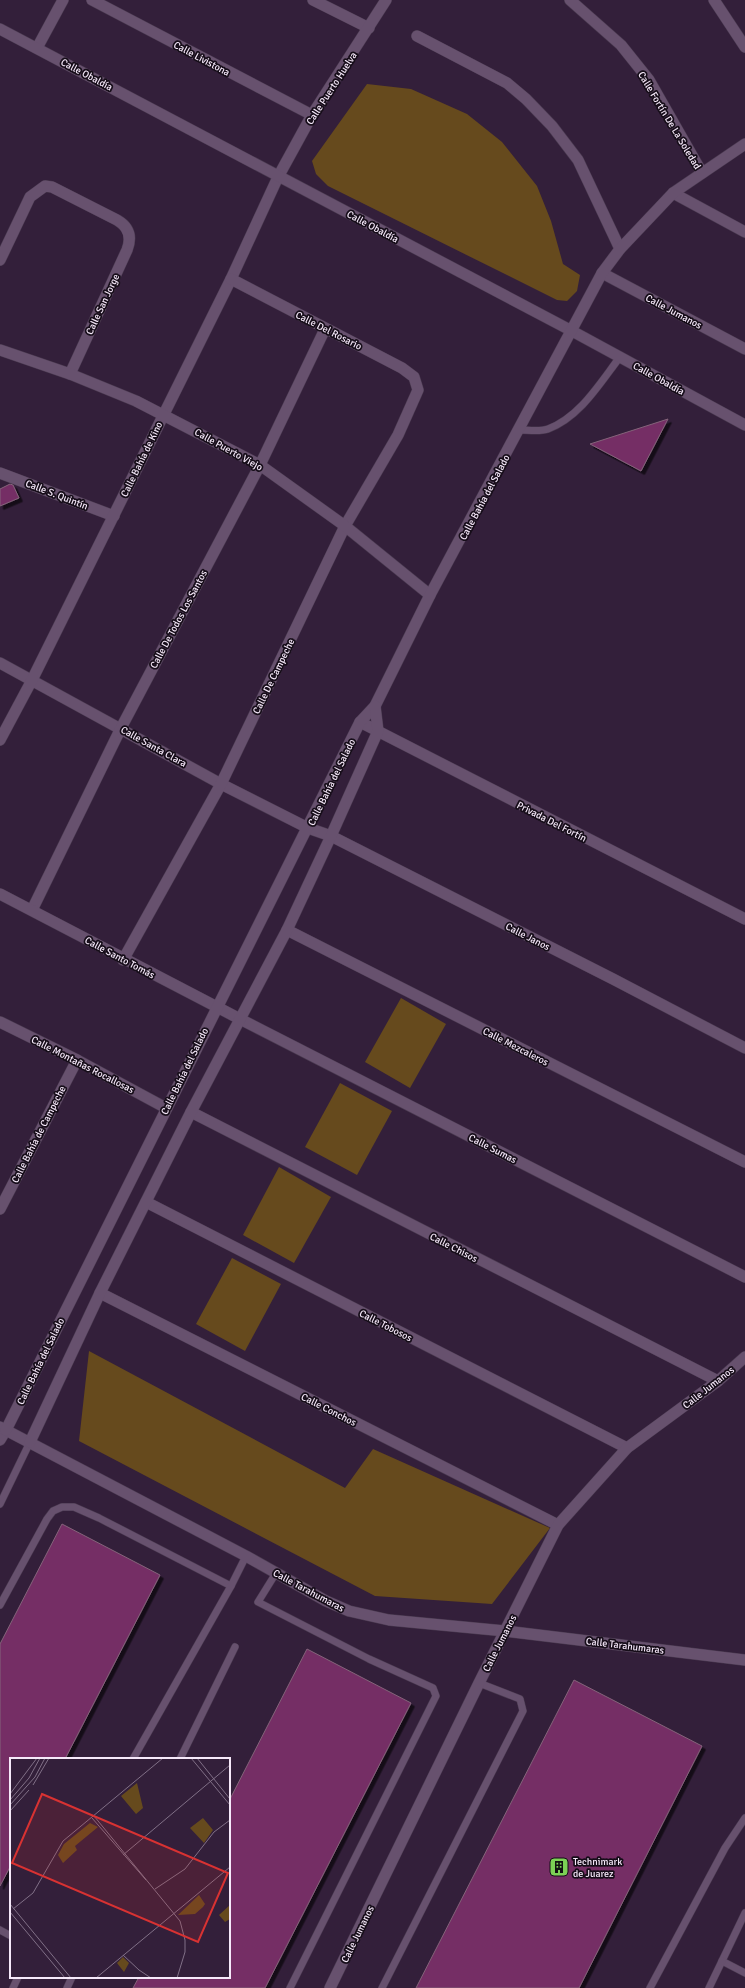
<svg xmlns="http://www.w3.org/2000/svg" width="745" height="1988" viewBox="0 0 745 1988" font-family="Signika,sans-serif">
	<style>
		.green { fill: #664a1d }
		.building { fill: #752e65; stroke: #84637a; filter: url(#shadow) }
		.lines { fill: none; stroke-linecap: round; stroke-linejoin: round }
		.service-casing { stroke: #4a3a50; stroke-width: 8 }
		.minor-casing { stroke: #4a3a50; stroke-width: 12 }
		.tertiary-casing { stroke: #4a3a50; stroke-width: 12 }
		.service { stroke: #67516e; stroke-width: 7 }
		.minor { stroke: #67516e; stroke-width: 11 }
		.tertiary { stroke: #67516e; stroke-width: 11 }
		.labels { text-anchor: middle; stroke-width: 3.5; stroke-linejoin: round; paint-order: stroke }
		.street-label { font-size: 10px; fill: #f6e9fa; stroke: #160d19 }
		.poi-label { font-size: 10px; fill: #f6e9fa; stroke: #160d19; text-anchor: start }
		.inset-road { fill: none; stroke: #817087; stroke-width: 1 }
		.view { fill: #d83232; fill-opacity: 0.15; stroke: #d83232; stroke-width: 2 }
		.inset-edge { fill: none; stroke: #f6e9fa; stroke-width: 2 }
	</style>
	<defs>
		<filter id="shadow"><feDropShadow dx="3.5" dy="3.5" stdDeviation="0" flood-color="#0009"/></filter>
	</defs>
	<rect width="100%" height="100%" fill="#331f3a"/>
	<!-- green -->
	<g class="green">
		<path d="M367,84L411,89L467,114L502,142L537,186L551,221L563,264L580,275L577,291L567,301L557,300L328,186L316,174L312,161Z"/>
		<path d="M401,998L446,1024L410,1088L365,1062Z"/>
		<path d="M340,1083L392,1111L357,1175L305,1147Z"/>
		<path d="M279,1167L331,1197L294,1263L243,1235Z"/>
		<path d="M232,1258L281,1284L245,1351L196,1324Z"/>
		<path d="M89,1351L345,1488L373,1449L550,1528L492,1604L375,1596L79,1441Z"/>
	</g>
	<!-- building -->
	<g class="building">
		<path d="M668,419L641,471L590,444Z"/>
		<path d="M10,484L13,485L19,498L0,506V489Z"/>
		<path d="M62,1524L160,1575L65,1759H11V1865L0,1886V1644Z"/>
		<path d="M307,1649L411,1703L265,1988H133L139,1977H229V1801Z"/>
		<path d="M574,1680L702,1746L579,1988H416Z"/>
	</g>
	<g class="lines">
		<defs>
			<g id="service">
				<path d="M520,430C528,430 540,432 548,429C580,417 600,383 620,357"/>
				<path d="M0,1504L30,1442"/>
				<path d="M276,1573L258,1602L369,1659L433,1688L436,1696L290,1988"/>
				<path d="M0,1605L47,1519L53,1511L62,1507H74L99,1518L231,1586"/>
				<path d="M133,1759L231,1586L246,1556"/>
				<path d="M180,1759L235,1647"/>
				<path d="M745,1913L722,1961L745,1973"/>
				<path d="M0,1930L11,1936"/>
				<path d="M13,1988L18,1977"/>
				<path d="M67,1988L72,1977"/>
				<path d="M382,1988L523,1711L520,1699L479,1683"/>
				<path d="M650,1988L725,1848L745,1818"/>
				<path d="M709,1988L722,1961"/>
			</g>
			<g id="minor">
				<path d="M92,0L312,115"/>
				<path d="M313,0L369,28"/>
				<path d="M570,0L621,45L649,80L702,173"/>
				<path d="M714,0L745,47"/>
				<path d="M417,36L507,83L526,99L552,126L578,160L620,249"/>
				<path d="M37,48L63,0"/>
				<path d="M673,193L745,232"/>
				<path d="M0,260L30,197L45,186L52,187L117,220C129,227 132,237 127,250L70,374"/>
				<path d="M602,273L745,349"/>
				<path d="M0,473L114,516"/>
				<path d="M0,663L221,784L308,828L331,836L613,979L745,1048"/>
				<path d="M360,722L745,919"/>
				<path d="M0,740L32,680L231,279L278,177L312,115L386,0"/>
				<path d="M32,910L121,728L260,465L325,329"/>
				<path d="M287,930L745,1162"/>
				<path d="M123,960L221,784L345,526L398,435L418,390L414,377L402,368L231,279"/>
				<path d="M240,1019L745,1277"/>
				<path d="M0,1022L77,1060L166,1108"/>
				<path d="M191,1112L718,1381"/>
				<path d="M146,1202L627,1448"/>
				<path d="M0,1209L77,1060"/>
				<path d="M100,1293L558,1525"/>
				<path d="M0,1440L6,1430"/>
				<path d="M330,1988L479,1683L558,1525L627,1448L718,1381L745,1357"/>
			</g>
			<g id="tertiary">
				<path d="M0,29L572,331L745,425"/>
				<path d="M0,350L70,374L136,401L260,465L345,526L430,595"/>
				<path d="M0,894L240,1019"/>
				<path d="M0,1427L246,1556L326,1601L349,1611L389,1620L505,1631L745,1660"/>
				<path d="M6,1430L360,722L375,706L430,595L602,273L620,249L673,193L745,144"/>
				<path d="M30,1442L100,1293L191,1112L287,930L331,836L378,731L375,706"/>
			</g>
		</defs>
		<!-- service casing -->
		<use href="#service" class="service-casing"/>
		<!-- minor casing -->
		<use href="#minor" class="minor-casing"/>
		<!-- tertiary casing -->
		<use href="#tertiary" class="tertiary-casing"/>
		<!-- service -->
		<use href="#service" class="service"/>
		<!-- minor -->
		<use href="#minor" class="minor"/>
		<!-- tertiary -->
		<use href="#tertiary" class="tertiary"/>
	</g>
	<!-- icons -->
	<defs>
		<symbol id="building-square" viewBox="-11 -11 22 22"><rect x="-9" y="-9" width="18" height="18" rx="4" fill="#7cd155" stroke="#160d19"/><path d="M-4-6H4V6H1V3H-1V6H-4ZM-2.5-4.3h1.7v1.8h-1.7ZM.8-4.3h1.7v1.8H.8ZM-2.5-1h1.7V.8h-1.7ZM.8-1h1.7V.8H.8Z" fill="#111"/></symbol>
	</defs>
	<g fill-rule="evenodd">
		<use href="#building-square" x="548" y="1856" width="22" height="22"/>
	</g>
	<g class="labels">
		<!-- street labels -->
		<g class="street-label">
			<text transform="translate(202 58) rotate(28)" y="4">Calle Livistona</text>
			<text transform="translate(87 74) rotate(28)" y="4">Calle Obaldía</text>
			<text transform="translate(331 88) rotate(-57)" y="4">Calle Puerto Huelva</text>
			<text transform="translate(670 120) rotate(59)" y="4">Calle Fortín De La Soledad</text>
			<text transform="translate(373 226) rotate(28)" y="4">Calle Obaldía</text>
			<text transform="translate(102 304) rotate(-65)" y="4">Calle San Jorge</text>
			<text transform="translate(674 311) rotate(28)" y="4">Calle Jumanos</text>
			<text transform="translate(329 330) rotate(27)" y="4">Calle Del Rosario</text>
			<text transform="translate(659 378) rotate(29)" y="4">Calle Obaldía</text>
			<text transform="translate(229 449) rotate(29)" y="4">Calle Puerto Viejo</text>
			<text transform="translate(141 459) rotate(-64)" y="4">Calle Bahía de Kino</text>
			<text transform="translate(57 494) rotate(21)" y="4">Calle S. Quintín</text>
			<text transform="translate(484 497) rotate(-62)" y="4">Calle Bahía del Salado</text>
			<text transform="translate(178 619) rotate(-62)" y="4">Calle De Todos Los Santos</text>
			<text transform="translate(273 676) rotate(-64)" y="4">Calle De Campeche</text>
			<text transform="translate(154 746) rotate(29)" y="4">Calle Santa Clara</text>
			<text transform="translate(331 782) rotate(-64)" y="4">Calle Bahía del Salado</text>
			<text transform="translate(552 821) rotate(27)" y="4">Privada Del Fortín</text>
			<text transform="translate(528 936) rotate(27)" y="4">Calle Janos</text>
			<text transform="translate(120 957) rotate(28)" y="4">Calle Santo Tomás</text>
			<text transform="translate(516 1046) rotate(27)" y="4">Calle Mezcaleros</text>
			<text transform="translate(83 1064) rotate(27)" y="4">Calle Montañas Rocallosas</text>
			<text transform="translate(184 1071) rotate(-64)" y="4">Calle Bahía del Salado</text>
			<text transform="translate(38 1134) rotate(-63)" y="4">Calle Bahía de Campeche</text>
			<text transform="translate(493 1148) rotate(27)" y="4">Calle Sumas</text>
			<text transform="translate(454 1247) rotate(27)" y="4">Calle Chisos</text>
			<text transform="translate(386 1325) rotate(27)" y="4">Calle Tobosos</text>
			<text transform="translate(40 1361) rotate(-64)" y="4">Calle Bahía del Salado</text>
			<text transform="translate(708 1387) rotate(-38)" y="4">Calle Jumanos</text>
			<text transform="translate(329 1409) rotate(27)" y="4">Calle Conchos</text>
			<text transform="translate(309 1590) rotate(28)" y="4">Calle Tarahumaras</text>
			<text transform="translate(499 1643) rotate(-63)" y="4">Calle Jumanos</text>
			<text transform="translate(625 1645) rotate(7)" y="4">Calle Tarahumaras</text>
			<text transform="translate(357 1934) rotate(-64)" y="4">Calle Jumanos</text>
		</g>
		<!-- poi labels -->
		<g class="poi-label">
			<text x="573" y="1865">Technimark<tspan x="573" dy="12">de Juarez</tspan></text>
		</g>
	</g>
	<!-- overview -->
	<g transform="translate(10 1758)">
		<rect width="220" height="220" fill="#331f3a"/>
		<path d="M127,25L133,50L126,56L111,38ZM193,60L203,72L194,85L180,70ZM80,65L88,69L65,88L67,92L53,105L48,97L54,86ZM189,137L195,146L193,149L185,156L168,157ZM220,147V161L215,164L209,157ZM113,199L119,205L114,214L107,205Z" fill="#664a1d"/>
		<path class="inset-road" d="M181,0L220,47M187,0L220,41M23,27L39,0M0,36L27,0M0,42L19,20L30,0M0,47L25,19L35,0M0,53L19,32M84,58L170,163L175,182V194L167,220M82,60L136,122M113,97L220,7M145,131L175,111L204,74L220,62M0,146L61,220M3,151L23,135L53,83L153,0M0,154L55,220M113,197L129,212L141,220M86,220L220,109"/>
		<path class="view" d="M32,36L218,115L188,184L2,105Z"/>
		<rect width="220" height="220" class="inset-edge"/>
	</g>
</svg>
